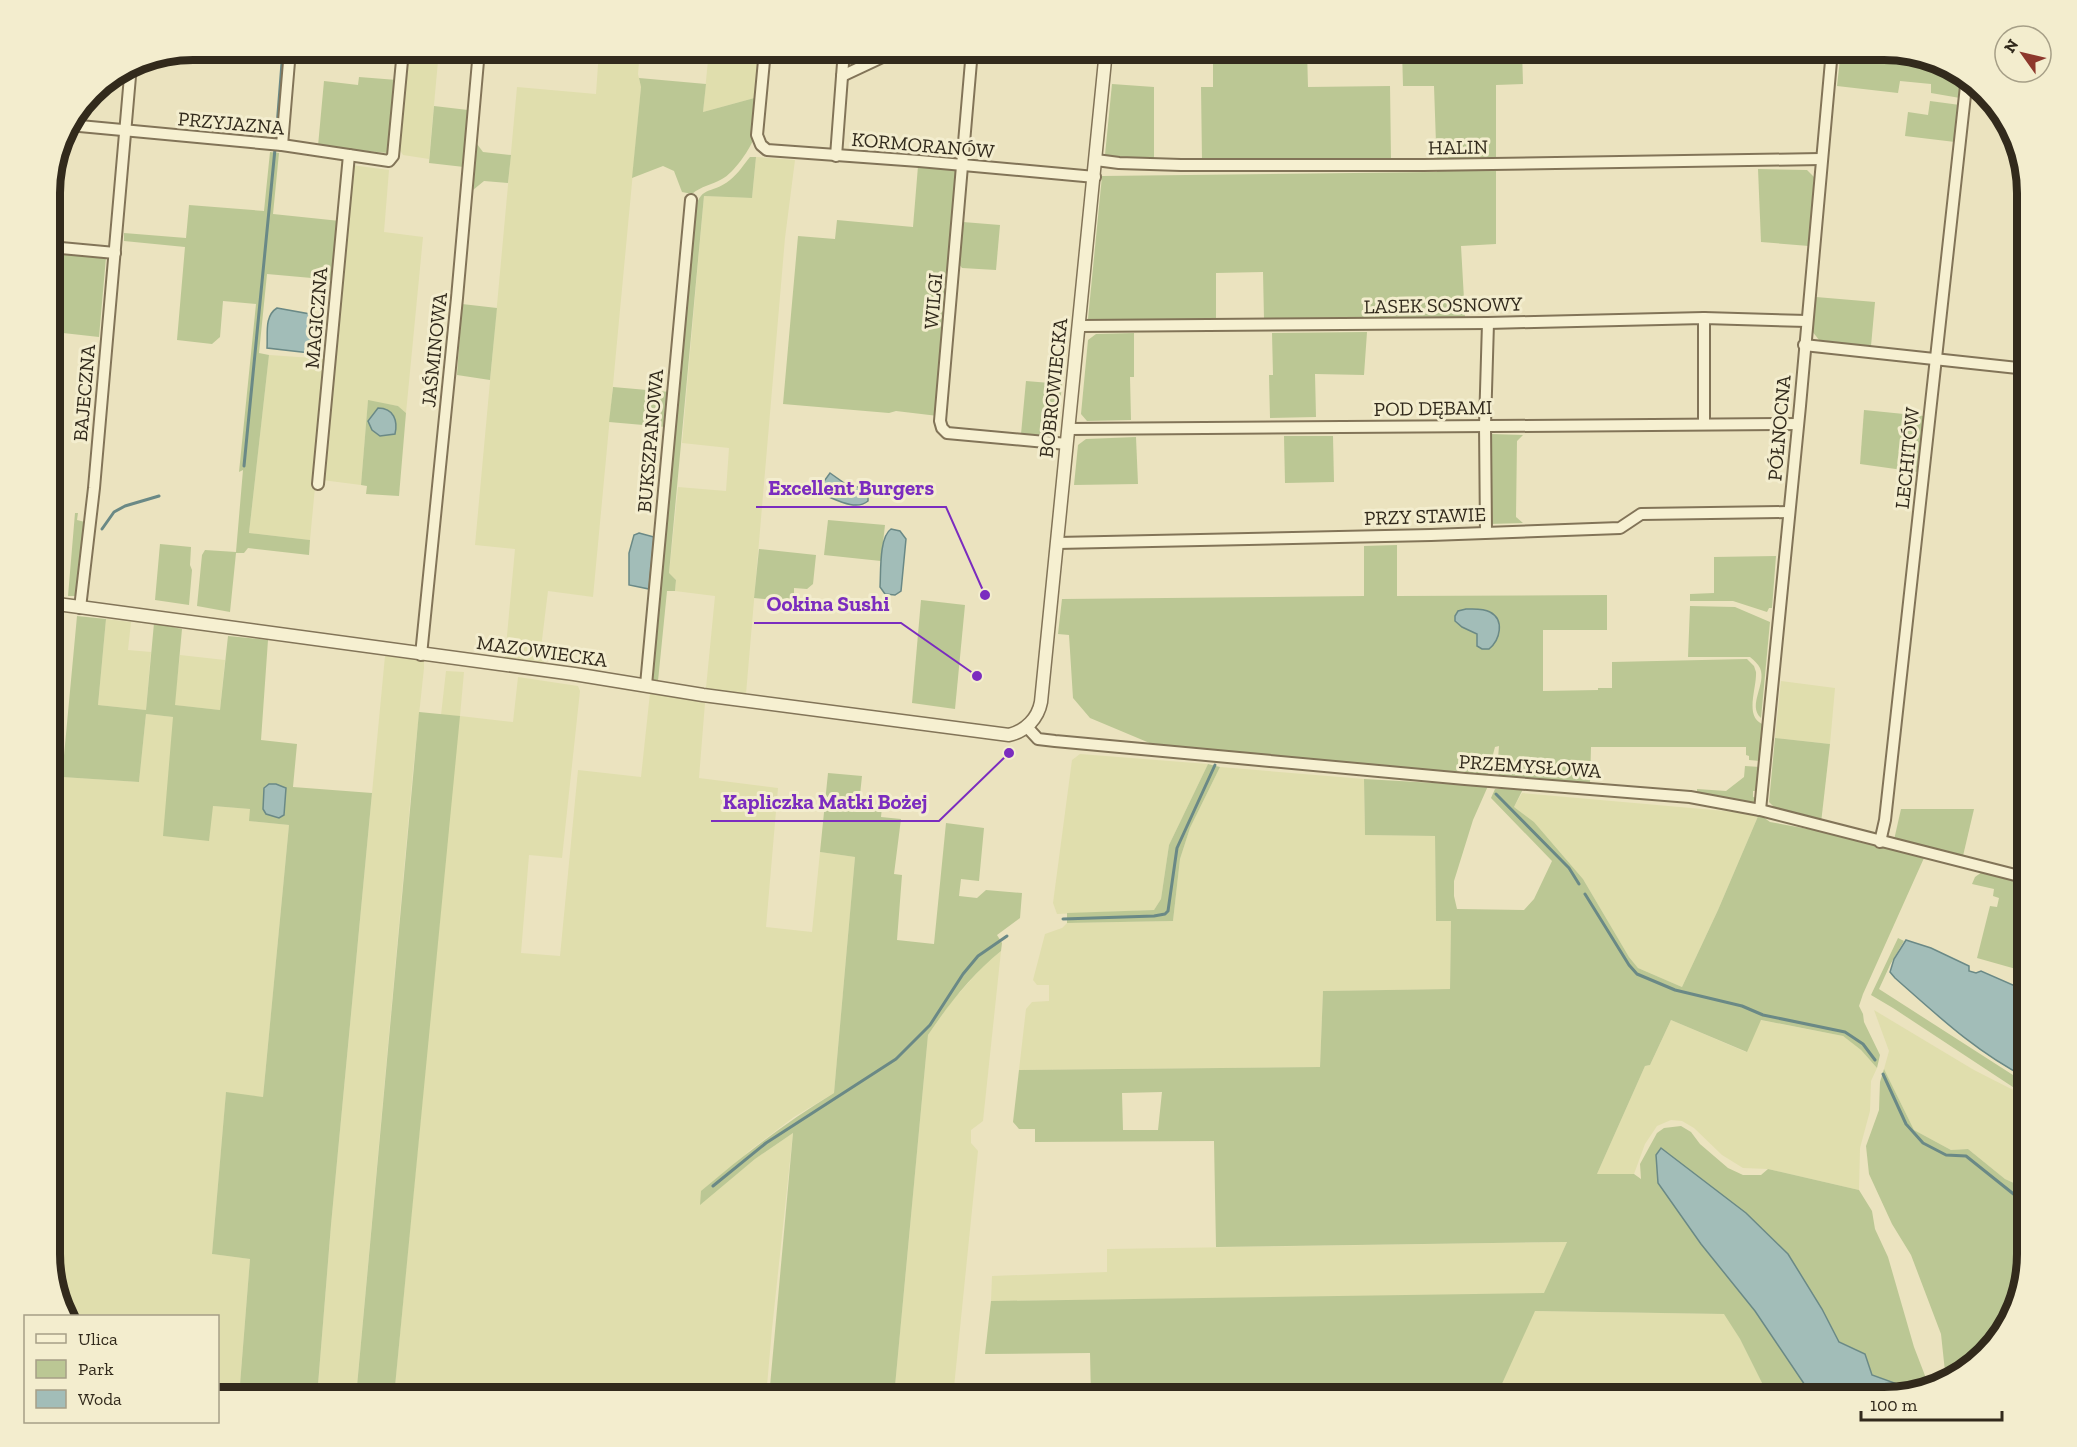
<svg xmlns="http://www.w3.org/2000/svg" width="2077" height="1447" viewBox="0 0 2077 1447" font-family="'Zilla Slab',serif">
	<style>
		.farmland { fill: #e0dead }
		.green { fill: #bbc794; fill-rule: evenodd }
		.water { fill: #a2bdb8; stroke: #6a8986; stroke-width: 1.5 }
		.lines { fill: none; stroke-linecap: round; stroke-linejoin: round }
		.stream { stroke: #6a8986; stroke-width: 3 }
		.minor-casing { stroke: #827458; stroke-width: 14 }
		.tertiary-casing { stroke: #827458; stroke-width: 15 }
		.minor { stroke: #f6f0d1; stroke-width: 10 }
		.tertiary { stroke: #f6f0d1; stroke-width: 12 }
		.labels { text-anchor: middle; stroke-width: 6; stroke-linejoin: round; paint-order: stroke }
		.street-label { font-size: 20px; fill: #322a1c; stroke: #f3edce }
		.rim { fill: none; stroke: #322a1c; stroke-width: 8 }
		.leader { fill: none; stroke: #7b2cbf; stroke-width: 2 }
		.callout-dot { fill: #7b2cbf; stroke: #f3edce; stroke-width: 2 }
		.callout-label { font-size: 21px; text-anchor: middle; font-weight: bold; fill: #7b2cbf; stroke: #f3edce; stroke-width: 6; stroke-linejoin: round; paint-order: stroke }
	</style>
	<rect width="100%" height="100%" fill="#ebe3bf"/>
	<!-- farmland -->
	<g class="farmland">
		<path d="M407,50H439L429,159L403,155L398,147Z"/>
		<path d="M599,50H640L638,74L641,87L593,597L548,591L541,648L545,649L544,664L505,657L515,549L475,545L517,87L596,94Z"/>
		<path d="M709,50H762L758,97L703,112Z"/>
		<path d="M756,157L795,160L785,238L746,694L706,688L715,596L675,591L676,580L669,574L678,487L726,491L729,448L682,443L704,196L752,198Z"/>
		<path d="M351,165L389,170L384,232L423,237L406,413L398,406L368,401L361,485L322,480Z"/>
		<path d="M269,355L327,359L310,540L249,533Z"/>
		<path d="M106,619L131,622L128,650L151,652L146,710L98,705Z"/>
		<path d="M180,655L225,660L220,710L174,705Z"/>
		<path d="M385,656L424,661V668L413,771L356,1397H317L331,1225Z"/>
		<path d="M446,671L464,672L460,716L513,722L518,677L578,686L580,691L562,858L529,855L521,953L560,956L578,770L641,777L650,693L705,703L699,778L778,788L766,927L812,932L820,852L855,857L834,1093L794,1117L749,1151L700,1204L755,1159L793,1133L772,1329L766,1397H394L459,716L441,715Z"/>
		<path d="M1781,681L1835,688L1830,744L1775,738Z"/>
		<path d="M146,714L173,717L213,806L251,809L250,821L289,825L263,1097L226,1093L212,1254L250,1259L239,1397H218V1316H66L50,1263V866H54L62,777L139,782Z"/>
		<path d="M1080,754L1208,764L1169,845L1161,899L1154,910L1057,914L1053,903L1072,760Z"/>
		<path d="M1220,767L1364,779L1365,835L1435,836L1436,920L1451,921L1450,989L1323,991L1320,1067L1019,1070L1026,1009L1032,1002L1049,1001V985H1037L1033,980L1045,934L1062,928L1067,923L1173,921L1180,859L1190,828Z"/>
		<path d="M1522,793L1759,814L1718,910L1682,987L1638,968L1629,957L1583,879L1534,822L1514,807Z"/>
		<path d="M1001,951L983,1121L971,1130V1143L978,1151L953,1397H894L928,1035L952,1001L985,964Z"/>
		<path d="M1874,1010L1974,1070L2027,1097V1189L2005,1179L1968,1149L1951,1150L1914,1130L1884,1069L1889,1051Z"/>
		<path d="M1671,1020L1746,1052L1760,1020L1843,1036L1861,1050L1877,1068L1871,1081L1870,1111L1860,1148L1859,1190L1768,1169L1743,1168L1722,1155L1694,1128L1682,1121L1671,1120L1657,1126L1645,1144L1634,1174H1597L1645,1066L1650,1065Z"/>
		<path d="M1567,1242L1544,1294L991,1301L992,1276L1107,1272V1249Z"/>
		<path d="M1534,1311L1725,1314L1740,1339L1769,1397H1496Z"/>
	</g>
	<!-- green -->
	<g class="green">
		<path d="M1213,50H1307L1308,87L1390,86L1391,159L1202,160L1201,87H1213Z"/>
		<path d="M1402,50H1522L1523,84L1496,85V244L1461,246L1465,317L1264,319L1263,272L1216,273V319H1088L1102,176L1437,172L1434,86H1403Z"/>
		<path d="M1841,50H1884L1963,73L1960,98L1931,93V84L1900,81L1898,93L1837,86Z"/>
		<path d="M359,77L397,80L392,147L387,153L318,146L324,81L358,85Z"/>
		<path d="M639,78L706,84L703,112L758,97C757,109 758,123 755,135C752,147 733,174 722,179C712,185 701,186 692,194L682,192L674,171L663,166L632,178L641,87Z"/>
		<path d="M1112,84L1154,87V160L1118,159L1105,155Z"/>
		<path d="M1930,101L1960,105L1955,142L1905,136L1908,112L1928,115Z"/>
		<path d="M434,106L468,110L464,167L429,163Z"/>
		<path d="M477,144L483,152L511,155L508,183L484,181L473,190Z"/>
		<path d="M270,152L279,153L273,214L340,221L334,280L267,274L259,353L269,355L249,533L310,540L309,555L248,548L244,553H236L230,612L197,606L202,555L205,550L236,552L243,470L239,472L256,304L223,301L220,337L212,344L177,340L185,247L124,241V233L186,238L189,205L264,211Z"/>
		<path d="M750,157H756L752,198L704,196L669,573L676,580L675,591H667L658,681L652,680L694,215C700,183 710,196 730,180C738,174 744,164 750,157Z"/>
		<path d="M918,166L960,169L938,416L896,411L889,413L783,404L798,236L835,239L837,220L913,227Z"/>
		<path d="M1758,169L1807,170L1814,177L1809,246L1761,242Z"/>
		<path d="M963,222L1000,225L996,270L962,268L959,264Z"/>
		<path d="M50,252L106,257L99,337L63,333L50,481Z"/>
		<path d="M1816,297L1875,302L1871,346L1819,340L1812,331Z"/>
		<path d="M462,304L497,308L490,380L457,375Z"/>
		<path d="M1367,332L1364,375L1315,374L1316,417L1270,418L1269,375H1273L1272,333Z"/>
		<path d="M1134,333V377H1130L1131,420L1087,421L1081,414L1088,340L1096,334Z"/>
		<path d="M1026,381L1062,384L1057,434L1053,436L1021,434Z"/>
		<path d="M613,387L670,392L666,427L609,422Z"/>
		<path d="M368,400L398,406L406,413L399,496L366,494L367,486L361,485Z"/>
		<path d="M1864,410L1924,416L1917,472L1860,464Z"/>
		<path d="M1491,434L1523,435L1517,441L1516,517L1523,523L1490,524Z"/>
		<path d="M1284,436H1333L1334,482L1285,483Z"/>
		<path d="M1136,437L1138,484L1074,485L1078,445L1086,439Z"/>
		<path d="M75,513H78L77,520L85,522L79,589L76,596H68Z"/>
		<path d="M828,520L885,525L881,561L824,555Z"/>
		<path d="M160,544L191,547L190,565L192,570L189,605L155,600Z"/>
		<path d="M1397,545V596L1607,595V630H1543V691L1598,690V688H1612V662L1747,659L1754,666L1756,672C1757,689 1743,719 1765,725L1760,761L1749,760V756L1746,755V747H1591L1590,785L1499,775L1497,771L1499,746L1495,747L1487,777L1201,753V748L1152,744L1090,718L1073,698L1069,635L1058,634L1062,599L1364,596V546Z"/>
		<path d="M759,549L816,555L813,584L807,589L794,588V602L754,598Z"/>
		<path d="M1776,556L1772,608H1769L1767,612L1733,601H1690V594L1714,593V557Z"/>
		<path d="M921,600L965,605L955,709L912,703Z"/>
		<path d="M1690,606L1735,607L1770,622L1761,718C1747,705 1767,684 1760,668C1758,664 1754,660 1750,657H1688Z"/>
		<path d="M77,616L106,619L98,705L146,710L154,623L182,629L175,705L220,710L228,636L268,640L261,740L297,744L293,787L372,793L331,1225L317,1397H239L250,1259L212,1254L226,1092L263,1097L289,825L249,821L250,809L213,806L209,841L163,836L173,717L146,714L139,782L62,777Z"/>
		<path d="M419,712L460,716L394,1397H356Z"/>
		<path d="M1775,738L1830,744L1821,823L1776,809L1769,802Z"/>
		<path d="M1208,764L1220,767L1190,828L1180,859L1173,921L1067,923V913L1154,910L1161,899L1169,845Z"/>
		<path d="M1745,766L1760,767L1759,791H1753V797L1758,798L1753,803L1697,794V789L1726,791L1744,777Z"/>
		<path d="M828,773L862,776L859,804L882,807L881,817L901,819L894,874L902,875L897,940L934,944L946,823L984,828L979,881L961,879L959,896L977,898L986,890L1022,893L1020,918L997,935L1002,943L1001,951C972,974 949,1004 928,1035L894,1397H769L793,1133L755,1159L700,1205L701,1191C744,1155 786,1122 834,1093L855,857L820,852Z"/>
		<path d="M1364,779L1488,786L1473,820L1454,881V896L1457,909L1524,910L1534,899L1552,861L1491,798L1495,789H1523L1514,807L1534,822L1583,879L1629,957L1638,968L1682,987L1718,910L1759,814L1770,822L1819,831L1924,858L1863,994L1859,1006L1863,1014L1864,1022L1880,1055L1877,1068L1861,1050L1843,1036L1761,1020L1747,1052L1671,1020L1650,1065L1645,1066L1597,1174H1634L1641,1179L1640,1164L1657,1133L1664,1128L1681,1126L1691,1132L1700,1144L1728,1168L1743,1175H1761L1768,1169L1859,1190L1872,1211L1875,1229L1888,1257L1914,1347L1929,1386L1914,1390L1872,1375L1865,1354L1839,1342L1822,1309L1788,1254L1746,1213L1701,1244L1755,1311L1813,1397H1769L1740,1339L1724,1314L1535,1311L1496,1397H1091L1090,1353L985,1354L991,1301L1544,1293L1567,1242L1216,1247L1214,1141L1035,1142V1129H1019L1013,1122L1019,1070L1320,1067L1323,991L1450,989L1451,921H1436L1435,836L1365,835ZM1162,1092L1158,1130H1123L1122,1093Z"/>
		<path d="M1901,809H1974L1963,856L1894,840Z"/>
		<path d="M1982,872L2027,883V936L2020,965L2017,964L2016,969L1977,958L1990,906L1997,907L1999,898L1993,896L1994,889L1972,884L1975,877Z"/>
		<path d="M1898,938L1904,941L1890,965L1879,989L2027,1084V1091L2025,1095L1893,1008L1871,995Z"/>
		<path d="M1884,1069L1914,1130L1951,1150L1968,1149L2005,1179L2027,1189V1255L2003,1334L1956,1378L1946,1381L1941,1334L1911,1255L1892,1224L1869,1174L1866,1146L1879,1110L1880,1082Z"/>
	</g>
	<!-- water -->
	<g class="water">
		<path d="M277,308L321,316C321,328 323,348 310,353L267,348C268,334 264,316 277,308Z"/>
		<path d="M378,408C394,408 398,421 395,434L380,436L372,430L368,421Z"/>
		<path d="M830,473L847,485L863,488L868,493V501C856,511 837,500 824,495L820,491L822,484Z"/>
		<path d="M891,529L900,531L906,539L901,591L895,595L885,594L880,587C881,572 879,537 891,529Z"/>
		<path d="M639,533L654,537L649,589L629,585V553L634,535Z"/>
		<path d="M1466,609C1474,609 1483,608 1490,612C1505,620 1500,640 1489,649H1482L1477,646V634L1462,627L1455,621V616L1458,611Z"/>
		<path d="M269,784H276L286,788L284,815L279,818L266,814L263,809L264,788Z"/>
		<path d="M1906,940L1931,948L1969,966V971L1976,973L1981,971L2015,986L2027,983V1078C1976,1052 1938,1016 1895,978L1890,972L1894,959Z"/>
		<path d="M1661,1148L1746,1213L1788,1254L1822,1309L1839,1342L1865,1354L1872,1375L1914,1390L1885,1397H1813L1755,1311L1701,1244L1658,1183L1656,1155Z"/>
	</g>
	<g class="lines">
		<!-- stream -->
		<g class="stream">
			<path d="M276,139L283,50"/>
			<path d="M244,466L275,149"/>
			<path d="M102,529L114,512L125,506L159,496"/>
			<path d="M1496,794L1569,868L1579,884"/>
			<path d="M1585,894L1629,965L1637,974L1675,990L1742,1006L1763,1015L1845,1032L1863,1044L1875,1060"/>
			<path d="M1063,919L1154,916L1165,914L1168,911L1177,848L1215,765"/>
			<path d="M1883,1074L1906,1124L1923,1143L1946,1155L1966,1156L2021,1200H2027"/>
			<path d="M713,1186L766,1143L896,1059L930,1025L963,974L978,956L1007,936"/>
		</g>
		<defs>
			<g id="minor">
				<path d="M765,50L757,135L761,145L767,150L919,161L1095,177"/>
				<path d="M972,50L940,421L942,428L947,433L1067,444"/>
				<path d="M641,53V50"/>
				<path d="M842,76L891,53"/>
				<path d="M69,125L282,145L389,161L393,156L403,50"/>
				<path d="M282,145L290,50"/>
				<path d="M836,156L844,50"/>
				<path d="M1096,160L1119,163L1181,165H1424L1821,159"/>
				<path d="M50,247L115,253"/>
				<path d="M1080,326L1488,323L1704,318L1807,321"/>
				<path d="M1804,345L2027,369"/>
				<path d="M1704,424V318"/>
				<path d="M1069,429L1798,424"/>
				<path d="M318,484L349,155"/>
				<path d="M1486,532L1485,425L1488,323"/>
				<path d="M1057,543L1431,535L1620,528L1641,514L1789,512"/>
				<path d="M80,608L94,488L131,65"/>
				<path d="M421,655L457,298L479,50"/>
				<path d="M646,685L691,200"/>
				<path d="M1027,727L1038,739L1055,741L1465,779L1690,797L1760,810L2027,878"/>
				<path d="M2027,790V803"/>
				<path d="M1760,810L1800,406L1832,50"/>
				<path d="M1880,842L1885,820L1967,77"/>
			</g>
			<path id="tertiary" d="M50,603L574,674L703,695L1009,735C1026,731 1038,718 1041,702L1106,50"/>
		</defs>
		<!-- minor casing -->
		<use href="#minor" class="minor-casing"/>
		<!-- tertiary casing -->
		<use href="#tertiary" class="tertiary-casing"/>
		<!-- minor -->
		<use href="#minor" class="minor"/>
		<!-- tertiary -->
		<use href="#tertiary" class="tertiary"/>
	</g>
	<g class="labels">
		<!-- street labels -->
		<g class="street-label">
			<text transform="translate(231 123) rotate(5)" y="7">PRZYJAZNA</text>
			<text transform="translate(923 145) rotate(5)" y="7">KORMORANÓW</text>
			<text transform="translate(1458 147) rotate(-1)" y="7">HALIN</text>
			<text transform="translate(933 301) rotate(-85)" y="7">WILGI</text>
			<text transform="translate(1443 305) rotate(-1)" y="7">LASEK SOSNOWY</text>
			<text transform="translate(316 318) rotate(-85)" y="7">MAGICZNA</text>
			<text transform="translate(434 350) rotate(-84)" y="7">JAŚMINOWA</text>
			<text transform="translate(1053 388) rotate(-84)" y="7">BOBROWIECKA</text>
			<text transform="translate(84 393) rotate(-85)" y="7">BAJECZNA</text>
			<text transform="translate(1433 408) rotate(-1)" y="7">POD DĘBAMI</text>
			<text transform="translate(1779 428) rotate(-85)" y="7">PÓŁNOCNA</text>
			<text transform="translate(650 441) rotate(-85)" y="7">BUKSZPANOWA</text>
			<text transform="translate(1907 458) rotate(-84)" y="7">LECHITÓW</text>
			<text transform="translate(1425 516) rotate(-2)" y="7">PRZY STAWIE</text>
			<text transform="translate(542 651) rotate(8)" y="7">MAZOWIECKA</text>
			<text transform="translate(1530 766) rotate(4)" y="7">PRZEMYSŁOWA</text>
		</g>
	</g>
	<!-- crop -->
	<path d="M0 0H2077V1447H0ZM193 60H1884A133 133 0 0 1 2017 193V1254A133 133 0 0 1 1884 1387H193A133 133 0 0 1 60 1254V193A133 133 0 0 1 193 60Z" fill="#f3edce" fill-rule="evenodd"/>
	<path class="rim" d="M193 60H1884A133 133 0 0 1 2017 193V1254A133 133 0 0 1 1884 1387H193A133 133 0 0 1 60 1254V193A133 133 0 0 1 193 60Z"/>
	<!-- callouts -->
	<path class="leader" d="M985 595L946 507H756M977 676L901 623H754M1009 753L939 821H711"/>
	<g class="callout-dot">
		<circle cx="985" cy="595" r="6"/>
		<circle cx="977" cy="676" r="6"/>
		<circle cx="1009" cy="753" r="6"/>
	</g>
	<g class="callout-label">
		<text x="851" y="495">Excellent Burgers</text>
		<text x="828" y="611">Ookina Sushi</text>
		<text x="825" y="809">Kapliczka Matki Bożej</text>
	</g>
	<!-- legend -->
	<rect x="24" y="1315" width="195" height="108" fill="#f3edce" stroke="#a69f87" stroke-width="1.5"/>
	<rect x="36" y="1334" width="30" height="9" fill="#f6f0d1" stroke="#a69f87" stroke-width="1.5"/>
	<text x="78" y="1345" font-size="18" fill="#322a1c">Ulica</text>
	<rect x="36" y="1360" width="30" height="18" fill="#bbc794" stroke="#a69f87" stroke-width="1.5"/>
	<text x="78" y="1375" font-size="18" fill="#322a1c">Park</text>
	<rect x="36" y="1390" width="30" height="18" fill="#a2bdb8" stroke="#a69f87" stroke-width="1.5"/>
	<text x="78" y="1405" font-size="18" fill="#322a1c">Woda</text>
	<!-- north arrow -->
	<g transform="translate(2023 54) rotate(304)"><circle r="28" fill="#f3edce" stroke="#a69f87" stroke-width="1.5"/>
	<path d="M0-4.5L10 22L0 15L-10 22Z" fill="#8d382c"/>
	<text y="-9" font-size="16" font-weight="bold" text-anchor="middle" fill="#322a1c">N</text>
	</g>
	<!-- scale -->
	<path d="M1861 1411v9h141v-9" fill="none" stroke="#322a1c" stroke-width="3"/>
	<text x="1870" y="1411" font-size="18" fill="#322a1c" stroke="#f3edce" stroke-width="4.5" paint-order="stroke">100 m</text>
</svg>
